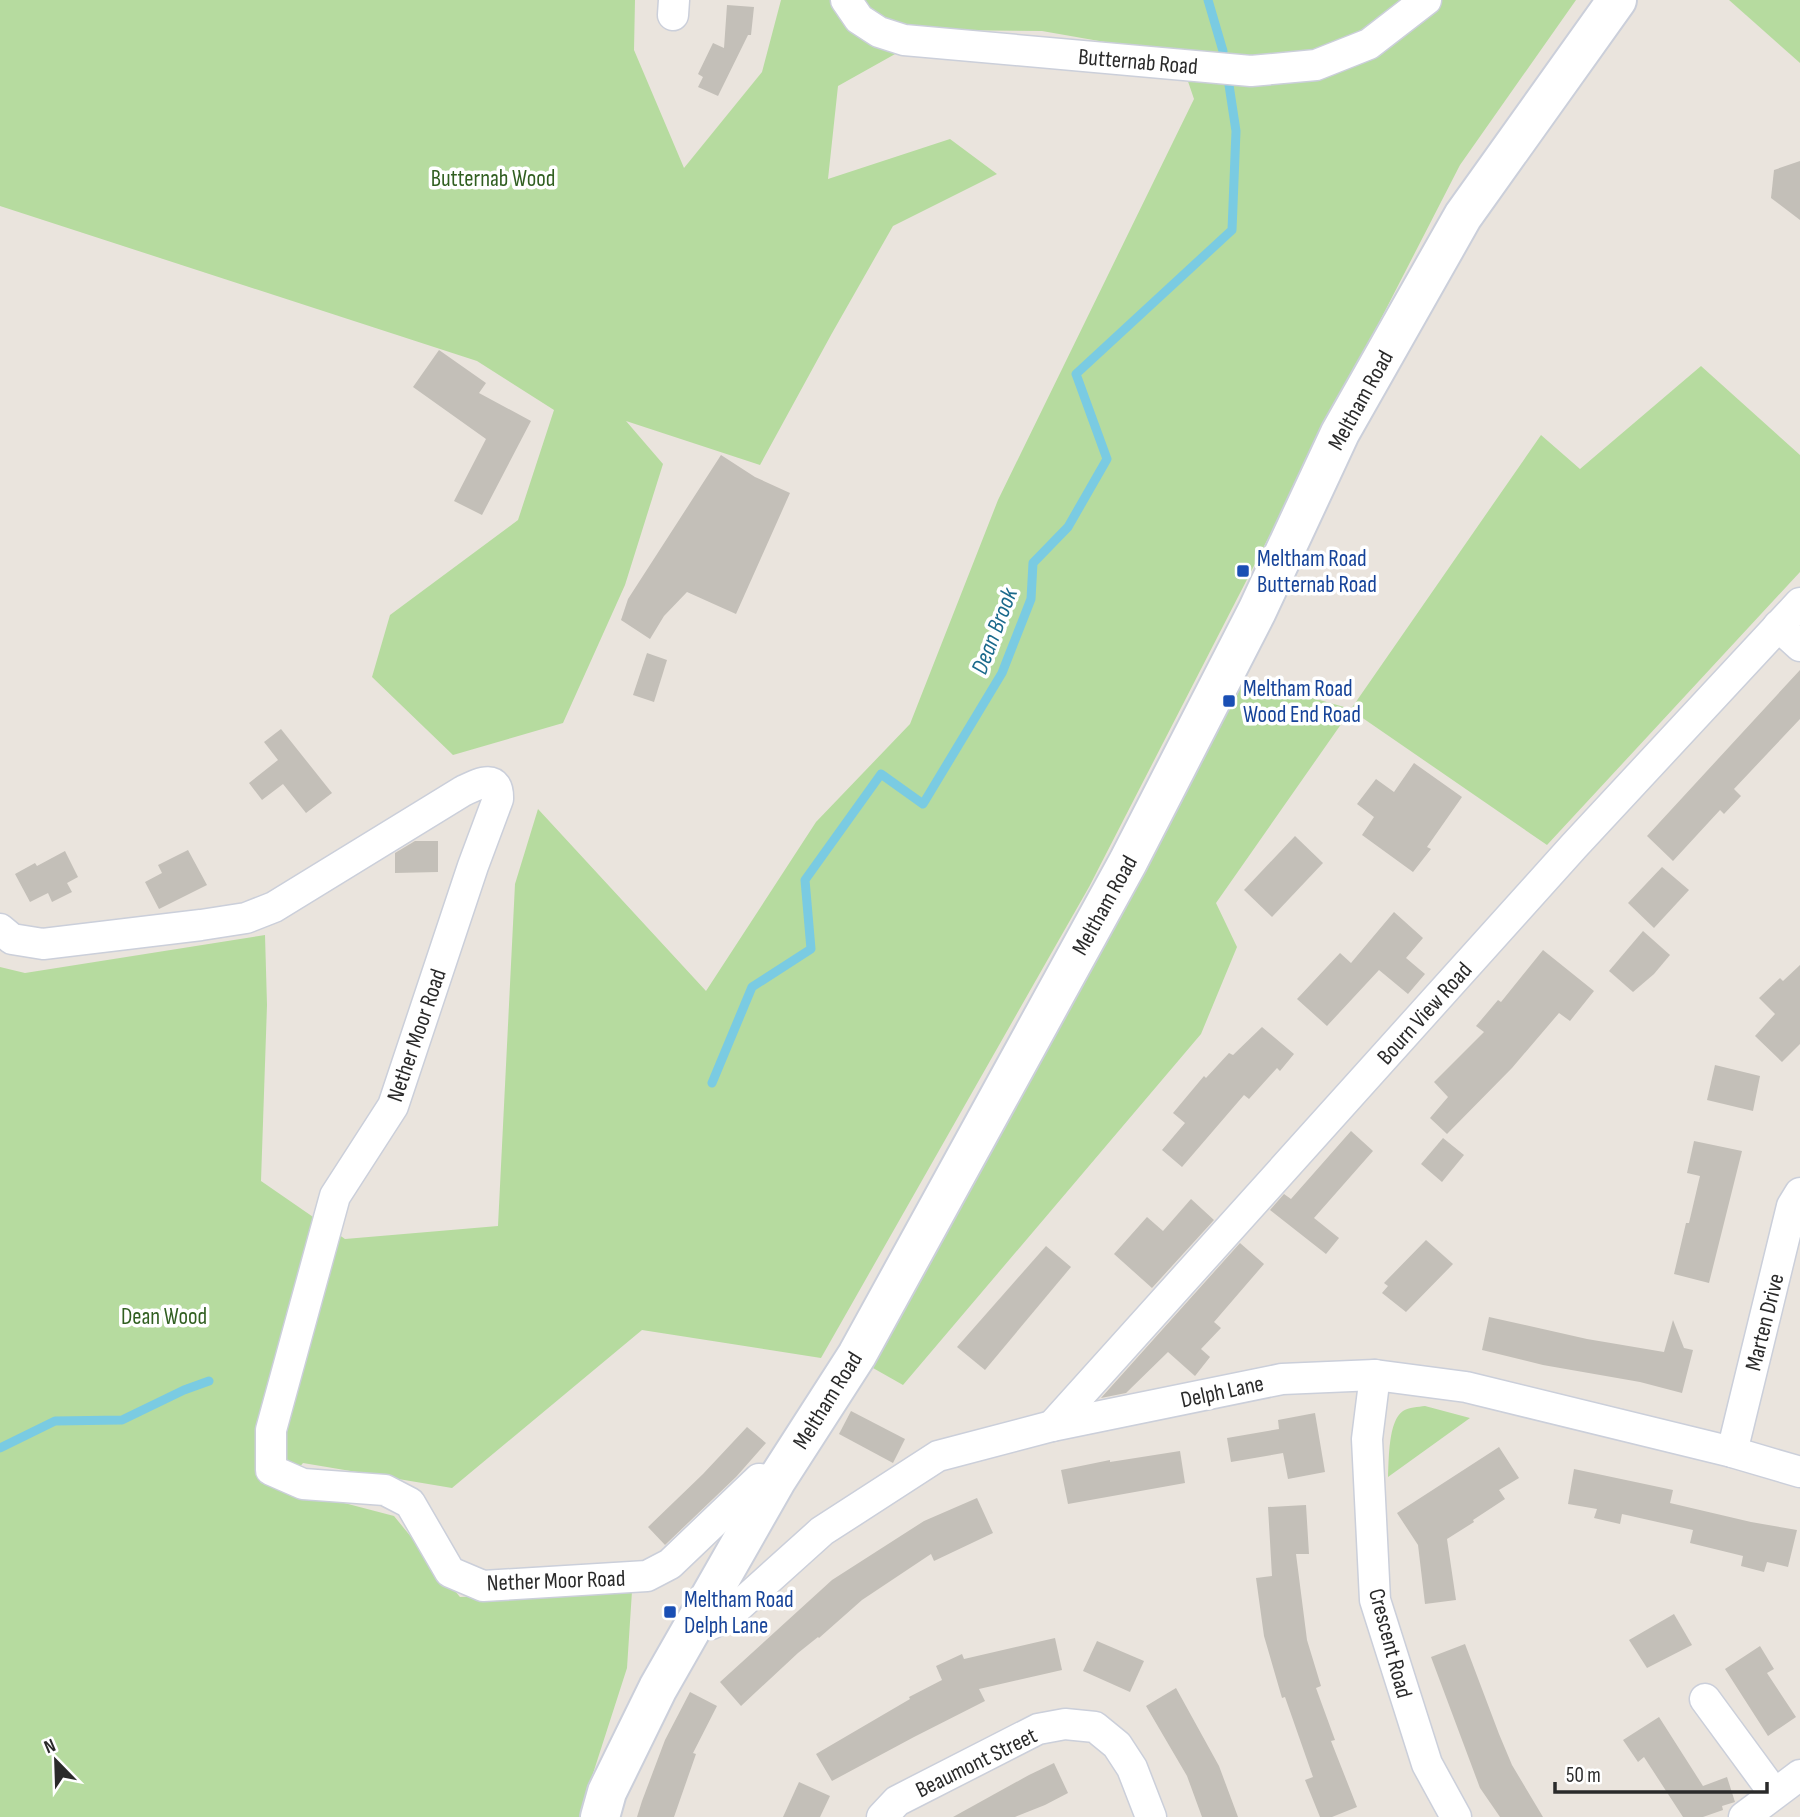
<svg xmlns="http://www.w3.org/2000/svg" width="1800" height="1817" viewBox="0 0 1800 1817" font-family="'Sofia Sans Condensed',sans-serif">
	<style>
		.green { fill: #b6db9f }
		.lines { fill: none; stroke-linecap: round; stroke-linejoin: round }
		.stream { stroke: #7acbe2; stroke-width: 9 }
		.building { fill: #c3bfb8 }
		.street-casing { stroke: #cbcfda; stroke-width: 33 }
		.secondary-casing { stroke: #cbcfda; stroke-width: 42 }
		.street { stroke: #fff; stroke-width: 30 }
		.secondary { stroke: #fff; stroke-width: 38 }
		.transit-dot { fill: #1a4fb4; stroke: #fff; stroke-width: 2.5 }
		.labels { text-anchor: middle; stroke-width: 7; stroke-linejoin: round; paint-order: stroke }
		.street-label { font-size: 23px; fill: #2a2a2a; stroke: #fff }
		.park-label { font-size: 23px; fill: #315f21; stroke: #fff }
		.transit-label { font-size: 23px; fill: #164399; stroke: #fff; text-anchor: start }
		.water-label { font-size: 24px; font-style: italic; fill: #1b6a8c; stroke: #fff }
	</style>
	<rect width="100%" height="100%" fill="#eae4dd"/>
	<!-- green -->
	<g class="green">
		<path d="M0,0H635L634,50L684,168L762,72L781,0H1576L1460,165L1089,887L821,1358L642,1330L452,1488L303,1463L283,1487L394,1516L460,1597L632,1591L627,1668L579,1817H0V967L25,973L265,935L267,1005L261,1181L345,1239L498,1226L515,884L538,809L706,991L816,822L910,724L998,500L1194,99L1179,55L1042,31L938,30L838,86L828,179L950,139L997,174L893,226L831,335L760,465L626,421L663,464L625,585L563,723L453,755L372,677L390,615L518,520L554,410L477,361L0,206Z"/>
		<path d="M1729,0H1800V63Z"/>
		<path d="M1701,366L1800,455V572L1547,845L1351,710L1216,903L1237,947L1201,1034L903,1385L873,1368L1240,677L1351,709L1541,435L1580,469Z"/>
		<path d="M1425,1406L1470,1418L1388,1477C1389,1460 1388,1421 1403,1411C1409,1407 1418,1407 1425,1406Z"/>
	</g>
	<g class="lines">
		<!-- stream -->
		<g class="stream">
			<path d="M1208,0L1223,51"/>
			<path d="M712,1083L752,987L811,949L805,880L881,774L923,804L1002,673L1031,599L1033,563L1068,527L1107,459L1076,374L1232,230L1236,131L1229,85"/>
			<path d="M0,1448L55,1421L122,1420L184,1390L209,1381"/>
		</g>
	</g>
	<!-- building -->
	<g class="building">
		<path d="M727,5L754,7L751,35H748L718,96L698,87L703,77L698,74L713,43L724,48Z"/>
		<path d="M1800,161V220L1771,198L1774,170Z"/>
		<path d="M439,350L486,383L479,393L531,421L482,515L454,501L486,439L413,387Z"/>
		<path d="M721,455L755,477L790,493L736,614L687,592L664,616L650,639L621,620L628,599Z"/>
		<path d="M647,653L667,660L654,702L633,695Z"/>
		<path d="M1800,670V719L1734,789L1741,796L1724,814L1720,810L1673,861L1647,836Z"/>
		<path d="M281,729L332,793L306,813L283,784L262,800L249,783L278,760L264,742Z"/>
		<path d="M1414,763L1462,797L1427,847L1431,849L1413,872L1362,835L1374,817L1357,804L1376,779L1394,792Z"/>
		<path d="M1295,836L1323,863L1272,917L1244,890Z"/>
		<path d="M415,841H438V872L395,873V853Z"/>
		<path d="M188,850L207,885L159,909L145,882L162,873L158,865Z"/>
		<path d="M65,851L78,877L67,883L72,892L52,902L48,893L30,902L15,874L35,863L37,866Z"/>
		<path d="M1662,867L1689,890L1654,928L1628,903Z"/>
		<path d="M1394,912L1423,938L1406,958L1425,974L1408,994L1379,970L1327,1026L1297,999L1340,953L1351,963Z"/>
		<path d="M1643,931L1670,955L1654,974L1633,992L1609,971Z"/>
		<path d="M1543,950L1594,991L1570,1021L1559,1013L1512,1068L1447,1134L1430,1118L1448,1097L1434,1082L1484,1032L1476,1026L1498,1000L1501,1002Z"/>
		<path d="M1800,965V1044L1782,1062L1755,1036L1775,1014L1759,998L1780,978L1783,981Z"/>
		<path d="M1262,1027L1294,1054L1280,1071L1277,1068L1249,1099L1244,1095L1182,1167L1162,1150L1185,1123L1173,1113L1204,1076L1206,1078L1229,1053L1233,1055Z"/>
		<path d="M1715,1065L1760,1076L1753,1111L1707,1100Z"/>
		<path d="M1351,1131L1373,1151L1314,1218L1339,1238L1326,1254L1270,1210L1284,1194L1291,1199Z"/>
		<path d="M1443,1138L1464,1155L1442,1182L1421,1164Z"/>
		<path d="M1694,1141L1742,1151L1709,1283L1674,1274L1686,1223H1689L1700,1176L1687,1173Z"/>
		<path d="M1191,1199L1214,1220L1152,1288L1114,1254L1147,1217L1163,1231Z"/>
		<path d="M1426,1240L1453,1264L1406,1312L1382,1293L1388,1286L1384,1283Z"/>
		<path d="M1240,1243L1264,1264L1214,1322L1221,1328L1201,1349L1210,1357L1195,1376L1168,1352L1126,1393L1101,1398Z"/>
		<path d="M1046,1246L1071,1267L985,1370L957,1347Z"/>
		<path d="M1489,1317L1587,1339L1664,1352L1673,1320L1684,1348L1693,1350L1682,1393L1640,1382L1543,1365L1482,1350Z"/>
		<path d="M851,1411L905,1439L893,1463L839,1434Z"/>
		<path d="M1315,1413L1325,1472L1288,1479L1283,1453L1231,1462L1227,1438L1279,1429L1278,1420Z"/>
		<path d="M747,1427L766,1443L736,1477L665,1545L648,1527L703,1474Z"/>
		<path d="M1499,1447L1519,1478L1499,1490L1505,1499L1473,1520L1474,1522L1447,1539L1456,1600L1425,1604L1418,1545L1397,1513Z"/>
		<path d="M1180,1451L1185,1483L1068,1504L1061,1470L1110,1460V1462Z"/>
		<path d="M1574,1469L1673,1490L1670,1503L1751,1522L1797,1530L1788,1567L1767,1562L1764,1572L1741,1566L1743,1556L1690,1543L1693,1530L1622,1514L1620,1524L1594,1518L1597,1509L1568,1504Z"/>
		<path d="M977,1498L993,1533L934,1561L931,1554L862,1600L819,1638L818,1637L798,1653L741,1706L720,1682L832,1580L924,1521Z"/>
		<path d="M1306,1505L1309,1554H1296L1307,1640L1321,1686L1316,1688L1335,1740L1331,1741L1357,1807L1332,1817H1320L1305,1780L1313,1777L1285,1697L1282,1698L1264,1636L1256,1578L1272,1576L1268,1507Z"/>
		<path d="M1674,1614L1692,1645L1647,1668L1629,1640Z"/>
		<path d="M1055,1638L1062,1670L979,1689L985,1701L914,1737L832,1781L816,1754L910,1699L909,1697L942,1680L936,1666L962,1654L964,1659Z"/>
		<path d="M1097,1641L1144,1661L1130,1692L1083,1671Z"/>
		<path d="M1465,1644L1499,1734L1512,1765L1543,1817H1500L1480,1788L1431,1657Z"/>
		<path d="M1760,1646L1774,1669L1767,1673L1796,1717L1768,1736L1725,1669Z"/>
		<path d="M1176,1688L1219,1766L1238,1817H1202L1187,1776L1146,1706Z"/>
		<path d="M690,1692L717,1706L693,1753L696,1754L674,1817H637L642,1801L665,1740Z"/>
		<path d="M1659,1717L1703,1786L1727,1777L1735,1802L1722,1806L1723,1810L1703,1817H1683L1644,1757L1638,1762L1623,1740Z"/>
		<path d="M1054,1763L1068,1793L1045,1805L1015,1817H953L1029,1775Z"/>
		<path d="M799,1782L830,1796L820,1817H783Z"/>
	</g>
	<g class="lines">
		<defs>
			<g id="street">
				<path d="M846,0L859,19L879,32L904,40L1251,71L1316,65L1369,44L1426,0"/>
				<path d="M673,15L674,0"/>
				<path d="M1778,626L1800,646"/>
				<path d="M0,929L12,939L43,944L201,925L246,918L274,907L463,791C478,784 499,772 498,799L473,866L393,1106L335,1196L271,1430V1470L303,1484L385,1490L410,1503L450,1572L483,1586L647,1576L670,1564L759,1479L776,1481"/>
				<path d="M1375,1375L1367,1439L1375,1600L1427,1764L1456,1817"/>
				<path d="M1052,1426L1574,846L1800,603"/>
				<path d="M1732,1452L1792,1206L1800,1193"/>
				<path d="M696,1621L711,1624L731,1613L822,1531L938,1456L1052,1426L1282,1379L1375,1375L1466,1387L1732,1452L1800,1472"/>
				<path d="M1705,1699L1774,1793"/>
				<path d="M882,1817L897,1801L1038,1729L1065,1724L1095,1727L1117,1745L1132,1768L1151,1817"/>
				<path d="M1744,1817L1800,1775"/>
			</g>
			<path id="secondary" d="M600,1817L607,1792L658,1688L776,1481L857,1355L1128,862L1257,611L1340,433L1463,216L1617,0"/>
		</defs>
		<!-- street casing -->
		<use href="#street" class="street-casing"/>
		<!-- secondary casing -->
		<use href="#secondary" class="secondary-casing"/>
		<!-- street -->
		<use href="#street" class="street"/>
		<!-- secondary -->
		<use href="#secondary" class="secondary"/>
	</g>
	<!-- markers -->
	<g class="transit-dot">
		<rect x="1236" y="564" width="14" height="14" rx="3.5"/>
		<rect x="1222" y="694" width="14" height="14" rx="3.5"/>
		<rect x="663" y="1605" width="14" height="14" rx="3.5"/>
	</g>
	<g class="labels">
		<!-- street labels -->
		<g class="street-label">
			<text transform="translate(1138 61) rotate(5)" y="8">Butternab Road</text>
			<text transform="translate(1360 400) rotate(-61)" y="8">Meltham Road</text>
			<text transform="translate(1104 905) rotate(-61)" y="8">Meltham Road</text>
			<text transform="translate(1424 1013) rotate(-48)" y="8">Bourn View Road</text>
			<text transform="translate(416 1035) rotate(-71)" y="8">Nether Moor Road</text>
			<text transform="translate(1764 1322) rotate(-76)" y="8">Marten Drive</text>
			<text transform="translate(1222 1391) rotate(-12)" y="8">Delph Lane</text>
			<text transform="translate(827 1400) rotate(-58)" y="8">Meltham Road</text>
			<text transform="translate(556 1580) rotate(-2)" y="8">Nether Moor Road</text>
			<text transform="translate(1391 1643) rotate(75)" y="8">Crescent Road</text>
			<text transform="translate(976 1762) rotate(-26)" y="8">Beaumont Street</text>
		</g>
		<!-- park labels -->
		<g class="park-label">
			<text x="493" y="186">Butternab Wood</text>
			<text x="164" y="1324">Dean Wood</text>
		</g>
		<!-- transit labels -->
		<g class="transit-label">
			<text x="1257" y="566">Meltham Road<tspan x="1257" dy="26">Butternab Road</tspan></text>
			<text x="1243" y="696">Meltham Road<tspan x="1243" dy="26">Wood End Road</tspan></text>
			<text x="684" y="1607">Meltham Road<tspan x="684" dy="26">Delph Lane</tspan></text>
		</g>
		<!-- water labels -->
		<g class="water-label">
			<text transform="translate(994 631) rotate(-69)" y="8">Dean Brook</text>
		</g>
	</g>
	<!-- north arrow -->
	<g transform="translate(56 1761) rotate(337)" stroke="#ffffff" stroke-width="5" paint-order="stroke">
	<path d="M0-5L12 26L0 18L-12 26Z" fill="#2a2a2a"/>
	<text y="-10" font-size="19" font-weight="bold" text-anchor="middle" fill="#2a2a2a">N</text>
	</g>
	<!-- scale -->
	<path d="M1555 1782v10h212v-10" fill="none" stroke="#2a2a2a" stroke-width="3.5"/>
	<text x="1566" y="1782" font-size="21" fill="#2a2a2a" stroke="#ffffff" stroke-width="5" paint-order="stroke">50 m</text>
</svg>
